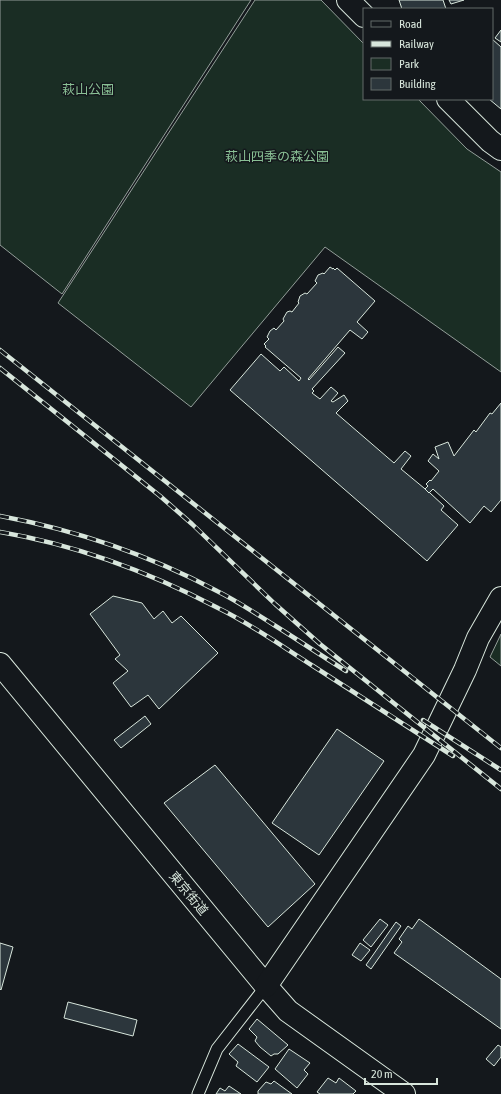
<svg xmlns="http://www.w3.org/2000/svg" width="501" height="1094" viewBox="0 0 501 1094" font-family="'Asap Condensed','Noto Sans JP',sans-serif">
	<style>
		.green { fill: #1a2d24; stroke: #939e99 }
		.building { fill: #2c363c; stroke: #d8e6dc }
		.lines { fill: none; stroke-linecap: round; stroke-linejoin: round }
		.service-casing { stroke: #d8e6dc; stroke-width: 13 }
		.minor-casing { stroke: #d8e6dc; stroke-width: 24 }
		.tertiary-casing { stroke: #d8e6dc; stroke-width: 24 }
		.service { stroke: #14181c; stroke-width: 11 }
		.minor { stroke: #14181c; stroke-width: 22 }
		.tertiary { stroke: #14181c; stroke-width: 22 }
		.rail-casing { stroke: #d8e6dc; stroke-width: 4.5 }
		.rail { stroke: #14181c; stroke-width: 3; stroke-dasharray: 9; stroke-linecap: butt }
		.labels { text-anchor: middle; stroke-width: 3; stroke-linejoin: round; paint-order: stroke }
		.park-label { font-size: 13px; fill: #8ac095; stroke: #14181c }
		.street-label { font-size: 13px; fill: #d8e6dc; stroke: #14181c }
	</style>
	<rect width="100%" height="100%" fill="#14181c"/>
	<!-- green -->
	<g class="green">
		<path d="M0,0H251L62,294L0,245Z"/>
		<path d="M255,0H321L364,44V99H418L467,149L501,172V372L325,247L191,407L58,303Z"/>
		<path d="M501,634V666L490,657Z"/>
	</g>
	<!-- building -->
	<g class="building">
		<path d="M399,0H443L446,9H402Z"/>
		<path d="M449,0H464L451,4Z"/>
		<path d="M501,30V42L495,38Z"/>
		<path d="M492,39L501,47V109L489,99H492Z"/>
		<path d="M330,267L333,269V268L335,270L337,268L375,301L357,322L368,332L362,339L350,330L308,379L309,380L338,347L345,353L312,389L314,391L312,393L320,399L331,387L338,393L331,401L333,402L344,395L348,401L336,413L394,463L405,451L411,456L401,469L430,493L444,506L441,510L458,525L427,561L230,390L261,354L280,371L284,367L299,381L301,378L265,347L266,346L264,344L269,339L267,337L270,331L274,328L276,330L284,321L283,319L287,312L290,311L292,312L299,303L298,302L300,296L305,293L307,294L317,283L315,281L318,275L323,273L324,274Z"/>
		<path d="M501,403V500L491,512L484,506L470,523L433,489L429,493L425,489L428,486L426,484L430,480L431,481L439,471L428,461L433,454L439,459L435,447L448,442L454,456L474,430L476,432L490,413L492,414Z"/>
		<path d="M113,596L142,603L154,619L163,611L172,623L181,616L218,653L159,709L148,695L131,707L113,683L128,671L115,659L120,655L90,614Z"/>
		<path d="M145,716L151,724L121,748L114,740Z"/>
		<path d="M337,729L384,761L319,855L272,823Z"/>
		<path d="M215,765L315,884L268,927L164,803Z"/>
		<path d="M380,919L388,925L371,947L363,940Z"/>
		<path d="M419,919L501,979V1029L394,953L402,942L399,939L408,926L412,929Z"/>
		<path d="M396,922L401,926L371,969L366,965Z"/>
		<path d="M0,943L13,947L1,990L0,989Z"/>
		<path d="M360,943L370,950L361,961L352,955Z"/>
		<path d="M68,1002L137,1020L133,1036L64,1018Z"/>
		<path d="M257,1019L288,1045L278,1054H274L271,1056L260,1047L255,1041L257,1037L249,1029Z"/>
		<path d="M238,1044L269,1067L257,1082L236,1066L238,1062L229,1054Z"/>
		<path d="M498,1045L501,1047V1057L494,1066L486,1059Z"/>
		<path d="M289,1049L310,1063L304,1070L308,1074L297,1088L275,1069Z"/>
		<path d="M328,1078L336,1083L339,1078L356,1091L353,1094H320L317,1092Z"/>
		<path d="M274,1081L292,1094H258V1091L266,1082L271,1084Z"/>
		<path d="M229,1086L241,1094H216L220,1088L225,1091Z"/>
	</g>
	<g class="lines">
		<defs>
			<path id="service" d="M198,1094L217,1049L266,986"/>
			<g id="minor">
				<path d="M348,0L364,16"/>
				<path d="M448,99L490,141L501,149"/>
			</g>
			<g id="tertiary">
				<path d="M0,664L266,986L288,1011L404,1094"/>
				<path d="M266,986L424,755L465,670L478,638L501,598"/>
			</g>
		</defs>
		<!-- service casing -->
		<use href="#service" class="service-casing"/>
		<!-- minor casing -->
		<use href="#minor" class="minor-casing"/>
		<!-- tertiary casing -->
		<use href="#tertiary" class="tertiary-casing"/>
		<!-- service -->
		<use href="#service" class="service"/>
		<!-- minor -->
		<use href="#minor" class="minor"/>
		<!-- tertiary -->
		<use href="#tertiary" class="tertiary"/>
		<defs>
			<g id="rail">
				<path d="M0,350L501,748"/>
				<path d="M0,368L160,496L192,524L275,604L320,644L501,789"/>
				<path d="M0,516C76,530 149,555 217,591C237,601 255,613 274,625C298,640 322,656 346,671"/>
				<path d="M0,532C77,545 149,572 218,608C251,624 283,647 313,666C360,696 407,726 453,756"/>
				<path d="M423,720L501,770"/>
			</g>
		</defs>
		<!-- rail casing -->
		<use href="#rail" class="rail-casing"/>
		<!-- rail -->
		<use href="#rail" class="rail"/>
	</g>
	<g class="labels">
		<!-- park labels -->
		<g class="park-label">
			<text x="88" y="94">萩山公園</text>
			<text x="277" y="161">萩山四季の森公園</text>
		</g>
		<!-- street labels -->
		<g class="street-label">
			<text transform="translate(189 893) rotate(50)" y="5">東京街道</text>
		</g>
	</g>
	<!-- legend -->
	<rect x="363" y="8" width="130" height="92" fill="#14181c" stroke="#626a69"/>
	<rect x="371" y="21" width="20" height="6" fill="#14181c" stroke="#626a69"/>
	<text x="399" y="28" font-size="12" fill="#d8e6dc">Road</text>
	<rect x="371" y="41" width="20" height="6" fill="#d8e6dc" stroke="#626a69"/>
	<text x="399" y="48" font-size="12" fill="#d8e6dc">Railway</text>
	<rect x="371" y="58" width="20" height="12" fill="#1a2d24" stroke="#626a69"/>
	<text x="399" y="68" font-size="12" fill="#d8e6dc">Park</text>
	<rect x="371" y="78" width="20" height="12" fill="#2c363c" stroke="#626a69"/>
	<text x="399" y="88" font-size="12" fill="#d8e6dc">Building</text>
	<!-- scale -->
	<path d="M365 1078v6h72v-6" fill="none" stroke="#d8e6dc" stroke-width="2"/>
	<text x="371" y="1078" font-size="12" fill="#d8e6dc" stroke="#14181c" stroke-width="3" paint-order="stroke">20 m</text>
</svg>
